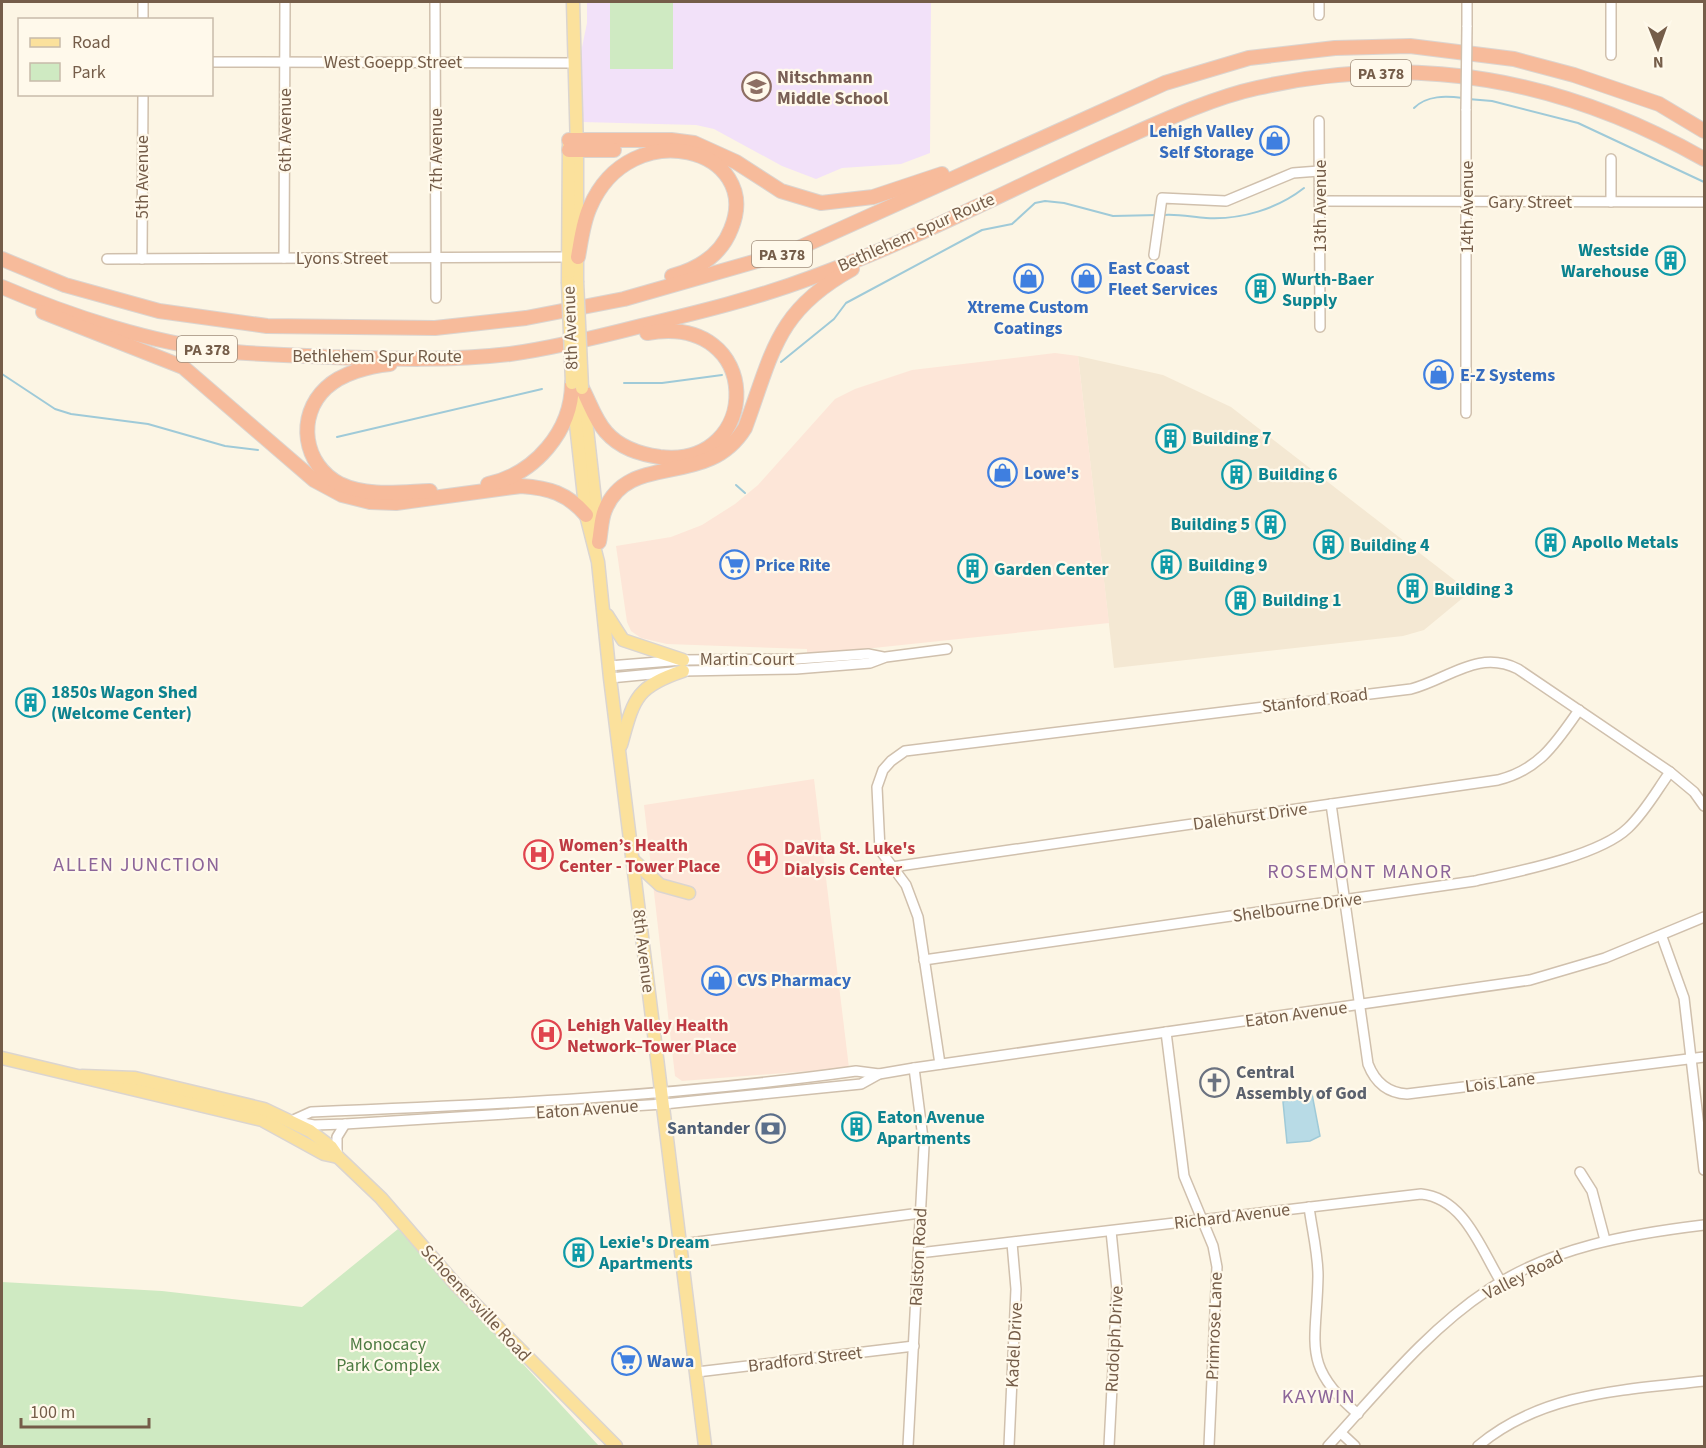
<svg xmlns="http://www.w3.org/2000/svg" width="1706" height="1448" viewBox="0 0 1706 1448" font-family="'Source Sans 3',sans-serif">
	<style>
		.residential { fill: #f4e8d3 }
		.commercial { fill: #fde6d8 }
		.education { fill: #f2e1f9 }
		.green { fill: #cfeac2 }
		.water { fill: #b8dbe6; stroke: #9fcad8; stroke-width: 1.5 }
		.lines { fill: none; stroke-linecap: round; stroke-linejoin: round }
		.stream { stroke: #9fcad8; stroke-width: 2 }
		.minor-casing { stroke: #d0c0ad; stroke-width: 12 }
		.major-casing { stroke: #dbd5d0; stroke-width: 15 }
		.highway-casing { stroke: #dbd5d0; stroke-width: 16 }
		.minor { stroke: #fff; stroke-width: 9 }
		.major { stroke: #fbe19c; stroke-width: 12 }
		.highway { stroke: #f7bb9b; stroke-width: 14 }
		.minor-bridge-casing { stroke: #d0c0ad; stroke-width: 12; stroke-linecap: butt }
		.major-bridge-casing { stroke: #dbd5d0; stroke-width: 15; stroke-linecap: butt }
		.minor-bridge { stroke: #fff; stroke-width: 9 }
		.major-bridge { stroke: #fbe19c; stroke-width: 12 }
		.labels { text-anchor: middle; stroke-width: 4.5; stroke-linejoin: round; paint-order: stroke }
		.shield { fill: #fff9eb; stroke: #9e8c7a; stroke-width: 1.5 }
		.shield-label { font-size: 16px; font-weight: bold; fill: #755d49 }
		.street-label { font-size: 18px; fill: #755d49; stroke: #fff9eb }
		.education-label { font-size: 18px; font-weight: bold; fill: #785e54; stroke: #fff9eb; text-anchor: start }
		.shop-label { font-size: 18px; font-weight: bold; fill: #366cbe; stroke: #fff9eb; text-anchor: start }
		.culture-label { font-size: 18px; font-weight: bold; fill: #0d838f; stroke: #fff9eb; text-anchor: start }
		.health-label { font-size: 18px; font-weight: bold; fill: #be3a42; stroke: #fff9eb; text-anchor: start }
		.worship-label { font-size: 18px; font-weight: bold; fill: #5b616d; stroke: #fff9eb; text-anchor: start }
		.service-label { font-size: 18px; font-weight: bold; fill: #4e5e75; stroke: #fff9eb; text-anchor: end }
		.park-label { font-size: 18px; fill: #4d7b42; stroke: #fff9eb }
		.neighbourhood-label { font-size: 20px; letter-spacing: 1.5px; fill: #8c6599; stroke: #fff9eb }
	</style>
	<rect width="100%" height="100%" fill="#fcf5e4"/>
	<!-- residential -->
	<path class="residential" d="M1078,356L1163,375L1231,407L1470,592L1424,630L1403,636L1114,668Z"/>
	<!-- commercial -->
	<g class="commercial">
		<path d="M1055,353L1078,356L1109,623L807,655V649L667,644L641,638L631,631L627,622L616,546L671,537L702,525L735,504L758,485L835,399L855,389L912,370Z"/>
		<path d="M814,779L849,1068L682,1081L675,1076L644,805Z"/>
	</g>
	<!-- education -->
	<path class="education" d="M587,2H931L930,153L901,164L842,168L816,179L782,166L714,129L696,125L582,122L581,52L587,23Z"/>
	<!-- green -->
	<g class="green">
		<rect x="610" y="2" width="63" height="67"/>
		<path d="M398,1229L599,1446H2V1282L162,1291L302,1307Z"/>
	</g>
	<!-- water -->
	<path class="water" d="M1303,1093L1312,1094L1320,1136L1310,1141L1287,1143L1283,1102Z"/>
	<g class="lines">
		<!-- stream -->
		<g class="stream">
			<path d="M1468,99L1492,101L1578,123L1704,182"/>
			<path d="M1414,108C1427,95 1446,96 1463,98"/>
			<path d="M1164,215C1178,214 1192,217 1206,218C1241,220 1277,209 1304,188"/>
			<path d="M781,362L834,319L846,303L982,230L1012,224L1035,203L1045,201L1064,203L1113,216L1158,215"/>
			<path d="M2,374L55,409L71,414L148,424L225,446L258,450"/>
			<path d="M624,383H662L722,375"/>
			<path d="M337,437L542,389"/>
			<path d="M736,485L745,493"/>
		</g>
		<defs>
			<g id="minor">
				<path d="M143,2V20"/>
				<path d="M435,2L436,298"/>
				<path d="M1319,2V15"/>
				<path d="M1611,2V55"/>
				<path d="M1467,27V2"/>
				<path d="M212,62L574,63"/>
				<path d="M1466,109V413"/>
				<path d="M1319,121L1320,327"/>
				<path d="M1611,159V202"/>
				<path d="M1320,201L1704,202"/>
				<path d="M1154,255L1162,198L1226,201L1293,173L1319,171"/>
				<path d="M284,258L285,2"/>
				<path d="M107,259L572,257"/>
				<path d="M142,259L143,94"/>
				<path d="M609,666L683,660L797,659L868,654L883,657"/>
				<path d="M610,678L683,671L796,669L870,663L886,657L947,649"/>
				<path d="M1331,804L1368,1064C1375,1082 1387,1093 1407,1094L1704,1057"/>
				<path d="M892,867L1498,780C1539,770 1556,743 1579,710"/>
				<path d="M1662,937L1684,998L1704,1170"/>
				<path d="M924,960L1475,881C1516,872 1599,856 1628,828C1645,812 1657,790 1670,772"/>
				<path d="M1166,1032L1184,1176L1213,1246L1217,1267L1209,1446"/>
				<path d="M940,1064L918,917L906,885L880,850L877,787L883,770L891,761L905,751L1411,689C1449,679 1478,649 1518,669L1670,772L1694,792L1704,806"/>
				<path d="M291,1121L311,1112C493,1105 676,1096 856,1071L879,1074"/>
				<path d="M297,1122L314,1125L345,1124L664,1104L861,1084L879,1074L914,1068L1530,980L1605,958L1704,917"/>
				<path d="M337,1154V1137L345,1124"/>
				<path d="M1580,1172L1592,1191L1605,1240"/>
				<path d="M1309,1207C1312,1230 1318,1253 1318,1276C1317,1344 1300,1365 1358,1414"/>
				<path d="M682,1244L920,1213"/>
				<path d="M919,1253L1421,1194C1464,1198 1481,1249 1501,1282"/>
				<path d="M697,1372L914,1346"/>
				<path d="M1341,1433L1355,1446"/>
				<path d="M908,1446L924,1146L914,1068"/>
				<path d="M1009,1446L1016,1289L1012,1243"/>
				<path d="M1109,1446L1117,1290L1111,1231"/>
				<path d="M1328,1446C1378,1392 1426,1331 1488,1290C1552,1247 1629,1234 1704,1225"/>
				<path d="M1478,1446C1542,1392 1625,1390 1704,1381"/>
			</g>
			<g id="major">
				<path d="M573,2L577,150V281"/>
				<path d="M568,282L569,141"/>
				<path d="M583,393L598,527"/>
				<path d="M573,397L586,515L598,562L610,678L705,1446"/>
				<path d="M607,615L623,640L683,660"/>
				<path d="M621,745C634,699 635,687 683,671"/>
				<path d="M632,859L660,885L689,893"/>
				<path d="M2,1058L262,1120L324,1154L338,1157"/>
				<path d="M82,1076L135,1078L264,1109L310,1131L331,1147L338,1157L381,1198L457,1286L616,1446"/>
			</g>
			<g id="highway">
				<path d="M569,140H671L694,143L736,162L781,191L821,203L873,197L942,174"/>
				<path d="M569,150H614"/>
				<path d="M578,257C581,241 583,222 590,207C631,112 764,149 731,229C721,255 698,269 672,276"/>
				<path d="M2,259L65,285L159,311L267,326L435,328L526,318L624,299L792,251L1165,83L1249,58L1335,48L1410,46L1514,59L1574,75L1659,104L1704,131"/>
				<path d="M2,287C69,316 152,343 224,351C260,355 296,355 331,357C391,359 451,361 510,354C554,348 598,337 641,326C700,312 757,298 813,277C917,239 1014,187 1115,142C1158,123 1211,98 1257,88C1417,52 1563,79 1704,159"/>
				<path d="M43,312L183,367L314,480L342,495L370,502L396,503L521,486C549,488 567,493 586,515"/>
				<path d="M390,364C369,366 342,373 326,388C296,416 303,465 340,484C367,497 401,492 430,491"/>
				<path d="M582,388C590,403 595,420 606,432C620,448 639,454 660,457C763,469 765,312 647,333"/>
				<path d="M488,484C535,474 572,431 572,383"/>
				<path d="M599,542C601,532 601,519 605,510C629,450 707,490 745,428C773,352 776,311 852,269"/>
			</g>
		</defs>
		<!-- minor casing -->
		<use href="#minor" class="minor-casing"/>
		<!-- major casing -->
		<use href="#major" class="major-casing"/>
		<!-- highway casing -->
		<use href="#highway" class="highway-casing"/>
		<!-- minor -->
		<use href="#minor" class="minor"/>
		<!-- major -->
		<use href="#major" class="major"/>
		<!-- highway -->
		<use href="#highway" class="highway"/>
		<defs>
			<path id="minor-bridge" d="M1466,109L1467,27"/>
			<g id="major-bridge">
				<path d="M577,281L582,388"/>
				<path d="M568,282L572,383"/>
			</g>
		</defs>
		<!-- minor-bridge casing -->
		<use href="#minor-bridge" class="minor-bridge-casing"/>
		<!-- major-bridge casing -->
		<use href="#major-bridge" class="major-bridge-casing"/>
		<!-- minor-bridge -->
		<use href="#minor-bridge" class="minor-bridge"/>
		<!-- major-bridge -->
		<use href="#major-bridge" class="major-bridge"/>
	</g>
	<!-- icons -->
	<defs>
		<symbol id="school-ring" viewBox="-11 -11 22 22"><circle r="9.5" fill="#fff9eb" stroke="#8d6e63" stroke-width="1.5"/><path d="M0-5L7-2L0 1L-7-2ZM-4 1L0 2.5L4 1V4Q0 6-4 4Z" fill="#8d6e63"/></symbol>
		<symbol id="shop-ring" viewBox="-11 -11 22 22"><circle r="9.5" fill="#fff9eb" stroke="#3f7fe0" stroke-width="1.5"/><path d="M-5-2.5h2.3a2.7 3.5 0 0 1 5.4 0H5L5.5 6h-11ZM-1.5-2.5h3a1.5 2.3 0 0 0-3 0Z" fill="#3f7fe0"/></symbol>
		<symbol id="building-ring" viewBox="-11 -11 22 22"><circle r="9.5" fill="#fff9eb" stroke="#0f9aa8" stroke-width="1.5"/><path d="M-4-6H4V6H1V3H-1V6H-4ZM-2.5-4.3h1.7v1.8h-1.7ZM.8-4.3h1.7v1.8H.8ZM-2.5-1h1.7V.8h-1.7ZM.8-1h1.7V.8H.8Z" fill="#0f9aa8"/></symbol>
		<symbol id="supermarket-ring" viewBox="-11 -11 22 22"><circle r="9.5" fill="#fff9eb" stroke="#3f7fe0" stroke-width="1.5"/><path d="M-6-5.5h2.5l.6 2H6L4.5 2H-2.5L-4.4-4H-6ZM-1.5 3.2a1.3 1.3 0 1 0 .1 0ZM3 3.2a1.3 1.3 0 1 0 .1 0Z" fill="#3f7fe0"/></symbol>
		<symbol id="hospital-ring" viewBox="-11 -11 22 22"><circle r="9.5" fill="#fff9eb" stroke="#e0444e" stroke-width="1.5"/><path d="M-5-5h3v3.5h4V-5h3V5h-3V1.5h-4V5h-3Z" fill="#e0444e"/></symbol>
		<symbol id="church-ring" viewBox="-11 -11 22 22"><circle r="9.5" fill="#fff9eb" stroke="#6b7280" stroke-width="1.5"/><path d="M-1.2-6h2.4v3.5h3.3v2.4h-3.3V6h-2.4V-.1h-3.3v-2.4h3.3Z" fill="#6b7280"/></symbol>
		<symbol id="bank-ring" viewBox="-11 -11 22 22"><circle r="9.5" fill="#fff9eb" stroke="#5c6f8a" stroke-width="1.5"/><path d="M-6-4H6V4H-6ZM0-2.3a2.3 2.3 0 1 0 0 4.6a2.3 2.3 0 1 0 0-4.6Z" fill="#5c6f8a"/></symbol>
	</defs>
	<g fill-rule="evenodd">
		<use href="#school-ring" x="740" y="70" width="33" height="33"/>
		<use href="#shop-ring" x="1258" y="124" width="33" height="33"/>
		<use href="#building-ring" x="1654" y="244" width="33" height="33"/>
		<use href="#shop-ring" x="1012" y="262" width="33" height="33"/>
		<use href="#shop-ring" x="1070" y="262" width="33" height="33"/>
		<use href="#building-ring" x="1244" y="272" width="33" height="33"/>
		<use href="#shop-ring" x="1422" y="358" width="33" height="33"/>
		<use href="#building-ring" x="1154" y="422" width="33" height="33"/>
		<use href="#shop-ring" x="986" y="456" width="33" height="33"/>
		<use href="#building-ring" x="1220" y="458" width="33" height="33"/>
		<use href="#building-ring" x="1254" y="508" width="33" height="33"/>
		<use href="#building-ring" x="1534" y="526" width="33" height="33"/>
		<use href="#building-ring" x="1312" y="528" width="33" height="33"/>
		<use href="#supermarket-ring" x="718" y="548" width="33" height="33"/>
		<use href="#building-ring" x="1150" y="548" width="33" height="33"/>
		<use href="#building-ring" x="956" y="552" width="33" height="33"/>
		<use href="#building-ring" x="1396" y="572" width="33" height="33"/>
		<use href="#building-ring" x="1224" y="584" width="33" height="33"/>
		<use href="#building-ring" x="14" y="686" width="33" height="33"/>
		<use href="#hospital-ring" x="522" y="838" width="33" height="33"/>
		<use href="#hospital-ring" x="746" y="842" width="33" height="33"/>
		<use href="#shop-ring" x="700" y="964" width="33" height="33"/>
		<use href="#hospital-ring" x="530" y="1018" width="33" height="33"/>
		<use href="#church-ring" x="1198" y="1066" width="33" height="33"/>
		<use href="#building-ring" x="840" y="1110" width="33" height="33"/>
		<use href="#bank-ring" x="754" y="1112" width="33" height="33"/>
		<use href="#building-ring" x="562" y="1236" width="33" height="33"/>
		<use href="#supermarket-ring" x="610" y="1344" width="33" height="33"/>
	</g>
	<g class="labels">
		<!-- shield labels -->
		<g class="shield">
			<rect x="1351" y="60" width="60" height="26" rx="4.5"/>
			<rect x="752" y="241" width="60" height="26" rx="4.5"/>
			<rect x="177" y="336" width="60" height="26" rx="4.5"/>
		</g>
		<g class="shield-label">
			<text x="1381" y="79">PA 378</text>
			<text x="782" y="260">PA 378</text>
			<text x="207" y="355">PA 378</text>
		</g>
		<!-- street labels -->
		<g class="street-label">
			<text x="393" y="68">West Goepp Street</text>
			<text transform="translate(285 130) rotate(-90)" y="6">6th Avenue</text>
			<text transform="translate(436 150) rotate(-90)" y="6">7th Avenue</text>
			<text transform="translate(142 177) rotate(-90)" y="6">5th Avenue</text>
			<text x="1530" y="208">Gary Street</text>
			<text transform="translate(1320 206) rotate(-90)" y="6">13th Avenue</text>
			<text transform="translate(1467 207) rotate(-90)" y="6">14th Avenue</text>
			<text transform="translate(916 232) rotate(-24)" y="6">Bethlehem Spur Route</text>
			<text x="342" y="264">Lyons Street</text>
			<text transform="translate(570 328) rotate(-92)" y="6">8th Avenue</text>
			<text x="377" y="362">Bethlehem Spur Route</text>
			<text x="747" y="665">Martin Court</text>
			<text transform="translate(1315 700) rotate(-7)" y="6">Stanford Road</text>
			<text transform="translate(1250 816) rotate(-8)" y="6">Dalehurst Drive</text>
			<text transform="translate(1297 907) rotate(-8)" y="6">Shelbourne Drive</text>
			<text transform="translate(644 951) rotate(83)" y="6">8th Avenue</text>
			<text transform="translate(1296 1014) rotate(-8)" y="6">Eaton Avenue</text>
			<text transform="translate(1500 1082) rotate(-7)" y="6">Lois Lane</text>
			<text transform="translate(587 1109) rotate(-4)" y="6">Eaton Avenue</text>
			<text transform="translate(1232 1216) rotate(-7)" y="6">Richard Avenue</text>
			<text transform="translate(918 1257) rotate(-87)" y="6">Ralston Road</text>
			<text transform="translate(1523 1275) rotate(-27)" y="6">Valley Road</text>
			<text transform="translate(476 1303) rotate(47)" y="6">Schoenersville Road</text>
			<text transform="translate(1214 1326) rotate(-88)" y="6">Primrose Lane</text>
			<text transform="translate(1114 1339) rotate(-87)" y="6">Rudolph Drive</text>
			<text transform="translate(1014 1345) rotate(-87)" y="6">Kadel Drive</text>
			<text transform="translate(805 1359) rotate(-7)" y="6">Bradford Street</text>
		</g>
		<!-- education labels -->
		<g class="education-label">
			<text x="777" y="83">Nitschmann<tspan x="777" dy="21">Middle School</tspan></text>
		</g>
		<!-- shop labels -->
		<g class="shop-label">
			<text x="1254" y="137" text-anchor="end">Lehigh Valley<tspan x="1254" dy="21">Self Storage</tspan></text>
			<text x="1108" y="274">East Coast<tspan x="1108" dy="21">Fleet Services</tspan></text>
			<text x="1028" y="313" text-anchor="middle">Xtreme Custom<tspan x="1028" dy="21">Coatings</tspan></text>
			<text x="1460" y="381">E-Z Systems</text>
			<text x="1024" y="479">Lowe's</text>
			<text x="755" y="571">Price Rite</text>
			<text x="737" y="986">CVS Pharmacy</text>
			<text x="647" y="1367">Wawa</text>
		</g>
		<!-- culture labels -->
		<g class="culture-label">
			<text x="1649" y="256" text-anchor="end">Westside<tspan x="1649" dy="21">Warehouse</tspan></text>
			<text x="1282" y="285">Wurth-Baer<tspan x="1282" dy="21">Supply</tspan></text>
			<text x="1192" y="444">Building 7</text>
			<text x="1258" y="480">Building 6</text>
			<text x="1250" y="530" text-anchor="end">Building 5</text>
			<text x="1572" y="548">Apollo Metals</text>
			<text x="1350" y="551">Building 4</text>
			<text x="1188" y="571">Building 9</text>
			<text x="994" y="575">Garden Center</text>
			<text x="1434" y="595">Building 3</text>
			<text x="1262" y="606">Building 1</text>
			<text x="51" y="698">1850s Wagon Shed<tspan x="51" dy="21">(Welcome Center)</tspan></text>
			<text x="877" y="1123">Eaton Avenue<tspan x="877" dy="21">Apartments</tspan></text>
			<text x="599" y="1248">Lexie's Dream<tspan x="599" dy="21">Apartments</tspan></text>
		</g>
		<!-- health labels -->
		<g class="health-label">
			<text x="559" y="851">Women’s Health<tspan x="559" dy="21">Center - Tower Place</tspan></text>
			<text x="784" y="854">DaVita St. Luke's<tspan x="784" dy="21">Dialysis Center</tspan></text>
			<text x="567" y="1031">Lehigh Valley Health<tspan x="567" dy="21">Network–Tower Place</tspan></text>
		</g>
		<!-- worship labels -->
		<g class="worship-label">
			<text x="1236" y="1078">Central<tspan x="1236" dy="21">Assembly of God</tspan></text>
		</g>
		<!-- service labels -->
		<g class="service-label">
			<text x="750" y="1134">Santander</text>
		</g>
		<!-- park labels -->
		<g class="park-label">
			<text x="388" y="1350">Monocacy<tspan x="388" dy="21">Park Complex</tspan></text>
		</g>
		<!-- neighbourhood labels -->
		<g class="neighbourhood-label">
			<text x="137" y="871">ALLEN JUNCTION</text>
			<text x="1360" y="878">ROSEMONT MANOR</text>
			<text x="1319" y="1403">KAYWIN</text>
		</g>
	</g>
	<!-- border -->
	<rect width="1706" height="1448" fill="none" stroke="#755d49" stroke-width="6"/>
	<!-- legend -->
	<rect x="18" y="18" width="195" height="78" fill="#fff9eb" stroke="#c8bbaa" stroke-width="1.5"/>
	<rect x="30" y="38" width="30" height="9" fill="#fbe19c" stroke="#c8bbaa" stroke-width="1.5"/>
	<text x="72" y="48" font-size="18" fill="#755d49">Road</text>
	<rect x="30" y="63" width="30" height="18" fill="#cfeac2" stroke="#c8bbaa" stroke-width="1.5"/>
	<text x="72" y="78" font-size="18" fill="#755d49">Park</text>
	<!-- north arrow -->
	<g transform="translate(1658 48) rotate(179)" stroke="#fff9eb" stroke-width="4.5" paint-order="stroke">
	<path d="M0-4.5L10 22L0 15L-10 22Z" fill="#755d49"/>
	<text y="-9" font-size="16" font-weight="bold" text-anchor="middle" fill="#755d49">N</text>
	</g>
	<!-- scale -->
	<path d="M21 1418v9h128v-9" fill="none" stroke="#755d49" stroke-width="3"/>
	<text x="30" y="1418" font-size="18" fill="#755d49" stroke="#fff9eb" stroke-width="4.5" paint-order="stroke">100 m</text>
</svg>
